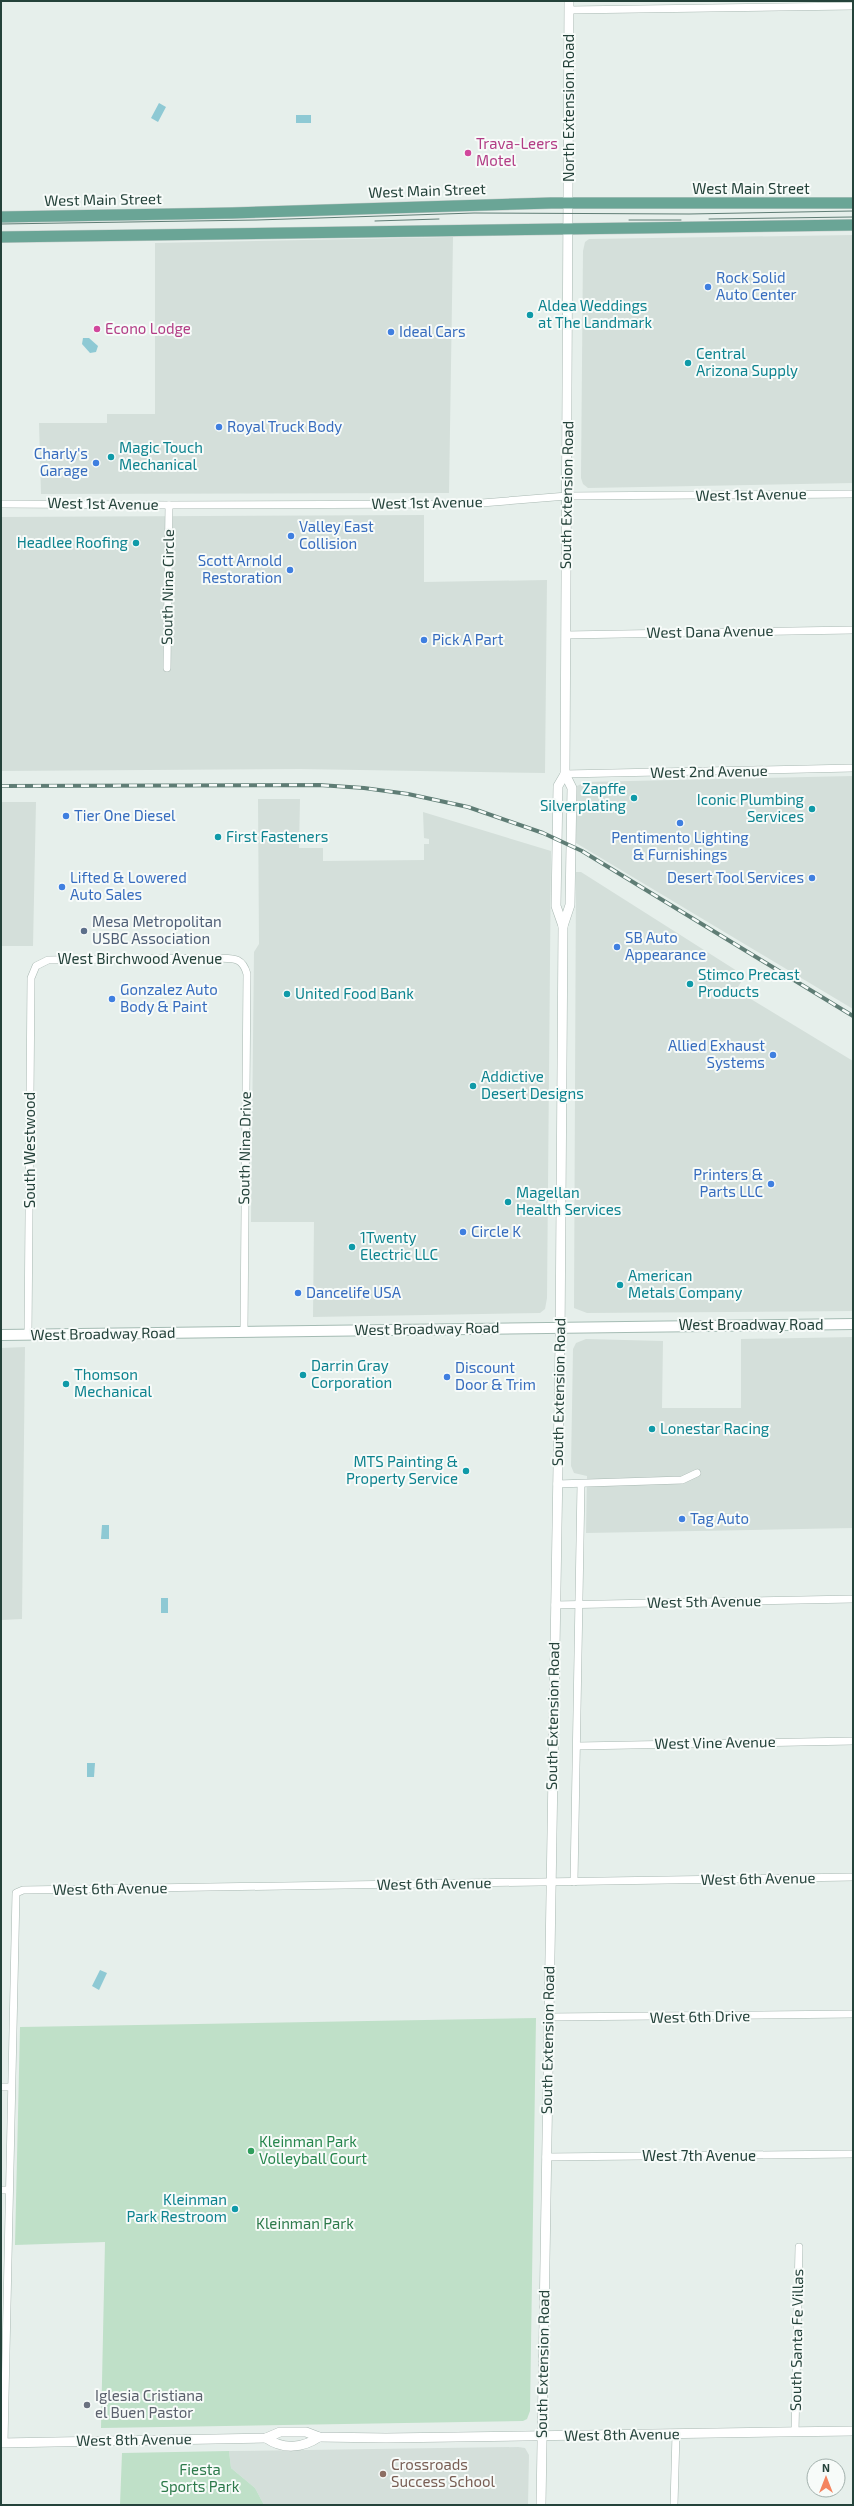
<svg xmlns="http://www.w3.org/2000/svg" width="854" height="2506" viewBox="0 0 854 2506" font-family="'Exo 2',sans-serif">
	<style>
		.built { fill: #d4dfda }
		.green { fill: #bfe0c8 }
		.water { fill: #8ec9d4 }
		.lines { fill: none; stroke-linecap: round; stroke-linejoin: round }
		.minor-casing { stroke: #a8b8b2; stroke-width: 8 }
		.tertiary-casing { stroke: #a8b8b2; stroke-width: 10 }
		.secondary-casing { stroke: #a4bbb3; stroke-width: 12 }
		.primary-casing { stroke: #c2cac8; stroke-width: 12 }
		.minor { stroke: #fff; stroke-width: 7 }
		.tertiary { stroke: #fff; stroke-width: 9 }
		.secondary { stroke: #fff; stroke-width: 10 }
		.primary { stroke: #6aa596; stroke-width: 11 }
		.tram { stroke: #5f7d75; stroke-width: 1 }
		.rail-casing { stroke: #5f7d75; stroke-width: 4 }
		.rail { stroke: #f7fbf9; stroke-width: 2.5; stroke-dasharray: 8; stroke-linecap: butt }
		.hotel-dot { fill: #d1479c; stroke: #f7fbf9; stroke-width: 1.5 }
		.shop-dot { fill: #3f7fe0; stroke: #f7fbf9; stroke-width: 1.5 }
		.culture-dot { fill: #0f9aa8; stroke: #f7fbf9; stroke-width: 1.5 }
		.service-dot { fill: #5c6f8a; stroke: #f7fbf9; stroke-width: 1.5 }
		.leisure-dot { fill: #2e9e5b; stroke: #f7fbf9; stroke-width: 1.5 }
		.worship-dot { fill: #6b7280; stroke: #f7fbf9; stroke-width: 1.5 }
		.education-dot { fill: #8d6e63; stroke: #f7fbf9; stroke-width: 1.5 }
		.labels { text-anchor: middle; stroke-width: 4; stroke-linejoin: round; paint-order: stroke }
		.street-label { font-size: 15px; fill: #24423a; stroke: #f7fbf9 }
		.hotel-label { font-size: 15px; fill: #b23c85; stroke: #f7fbf9; text-anchor: start }
		.shop-label { font-size: 15px; fill: #366cbe; stroke: #f7fbf9; text-anchor: start }
		.culture-label { font-size: 15px; fill: #0d838f; stroke: #f7fbf9; text-anchor: start }
		.service-label { font-size: 15px; fill: #4e5e75; stroke: #f7fbf9; text-anchor: start }
		.leisure-label { font-size: 15px; fill: #27864d; stroke: #f7fbf9; text-anchor: start }
		.park-label { font-size: 15px; fill: #2d7a4b; stroke: #f7fbf9 }
		.worship-label { font-size: 15px; fill: #5b616d; stroke: #f7fbf9; text-anchor: start }
		.education-label { font-size: 15px; fill: #785e54; stroke: #f7fbf9; text-anchor: start }
	</style>
	<rect width="100%" height="100%" fill="#e6efeb"/>
	<!-- built -->
	<g class="built">
		<path d="M853,235V483L588,488L583,484L581,478L583,251L585,242L589,239Z"/>
		<path d="M453,237L449,493L41,494L39,423H107V414H155V243Z"/>
		<path d="M424,515V582L547,580L545,773L300,769L1,771V517Z"/>
		<path d="M853,776V1009L576,843L577,786L585,782Z"/>
		<path d="M258,799H300L299,848H323V861L424,860V844H429V839L424,838L423,812L551,851L547,1298L545,1309L540,1313L313,1317L314,1222H251L254,952L259,944Z"/>
		<path d="M1,802H36L33,946H1Z"/>
		<path d="M576,872H581L745,976L736,990L853,1061V1311L587,1313L574,1308Z"/>
		<path d="M853,1337V1528L586,1533L587,1476L574,1473L571,1466L573,1349L576,1343L586,1339L663,1341L662,1408H741V1339Z"/>
		<path d="M25,1347L22,1619L1,1620V1348Z"/>
		<path d="M518,2447L525,2448L529,2455L528,2505H264L255,2488L231,2468L229,2451Z"/>
	</g>
	<!-- green -->
	<g class="green">
		<path d="M536,2018L530,2411L527,2419L523,2421L101,2428L105,2242L15,2245L20,2027Z"/>
		<path d="M229,2451L231,2468L255,2488L264,2505H120L122,2453Z"/>
	</g>
	<!-- water -->
	<g class="water">
		<path d="M159,103L166,107L158,122L151,118Z"/>
		<rect x="296" y="115" width="15" height="8"/>
		<path d="M83,338H89L98,346L96,352L90,353L82,344Z"/>
		<path d="M102,1525H109V1539H101Z"/>
		<rect x="161" y="1598" width="7" height="15"/>
		<path d="M87,1763H95L94,1777H87Z"/>
		<path d="M100,1970L107,1973L99,1990L92,1986Z"/>
	</g>
	<g class="lines">
		<defs>
			<g id="minor">
				<path d="M569,10L853,6"/>
				<path d="M1,504L169,505L469,504L567,496L853,494"/>
				<path d="M566,635L853,630"/>
				<path d="M167,668L169,505"/>
				<path d="M565,774L853,768"/>
				<path d="M28,1335L31,978L36,966L48,960L214,958C231,959 242,955 247,974L244,1331"/>
				<path d="M557,1484L682,1480L697,1473"/>
				<path d="M555,1605L853,1599"/>
				<path d="M578,1746L853,1741"/>
				<path d="M574,1882L581,1484"/>
				<path d="M548,2017L853,2014"/>
				<path d="M1,2087H11"/>
				<path d="M546,2157L853,2154"/>
				<path d="M1,2190H9"/>
				<path d="M795,2432L799,2247"/>
				<path d="M4,2443L16,1893L23,1890L853,1877"/>
				<path d="M674,2505L676,2434"/>
			</g>
			<g id="tertiary">
				<path d="M563,926L556,906L558,786L565,774L569,1"/>
				<path d="M266,2438C283,2450 303,2448 319,2437"/>
				<path d="M1,2443L266,2438L280,2432H306L319,2437L386,2438L853,2431"/>
				<path d="M541,2505L560,1344L563,926L570,905L571,846L572,788L565,774"/>
			</g>
			<path id="secondary" d="M1,1335L853,1324"/>
			<g id="primary">
				<path d="M1,217L232,213L551,203H853"/>
				<path d="M1,237L853,225"/>
			</g>
		</defs>
		<!-- minor casing -->
		<use href="#minor" class="minor-casing"/>
		<!-- tertiary casing -->
		<use href="#tertiary" class="tertiary-casing"/>
		<!-- secondary casing -->
		<use href="#secondary" class="secondary-casing"/>
		<!-- primary casing -->
		<use href="#primary" class="primary-casing"/>
		<!-- minor -->
		<use href="#minor" class="minor"/>
		<!-- tertiary -->
		<use href="#tertiary" class="tertiary"/>
		<!-- secondary -->
		<use href="#secondary" class="secondary"/>
		<!-- primary -->
		<use href="#primary" class="primary"/>
		<!-- tram -->
		<g class="tram">
			<path d="M709,219L853,217"/>
			<path d="M629,220H681"/>
			<path d="M375,221L439,219"/>
			<path d="M1,224L257,220L474,213L689,214L853,211"/>
		</g>
		<defs>
			<path id="rail" d="M1,786L319,785L364,788L408,794L468,807L543,833L582,851L853,1016"/>
		</defs>
		<!-- rail casing -->
		<use href="#rail" class="rail-casing"/>
		<!-- rail -->
		<use href="#rail" class="rail"/>
	</g>
	<!-- markers -->
	<g class="hotel-dot">
		<circle cx="468" cy="153" r="4"/>
		<circle cx="97" cy="329" r="4"/>
	</g>
	<g class="shop-dot">
		<circle cx="708" cy="287" r="4"/>
		<circle cx="391" cy="332" r="4"/>
		<circle cx="219" cy="427" r="4"/>
		<circle cx="96" cy="463" r="4"/>
		<circle cx="291" cy="536" r="4"/>
		<circle cx="290" cy="570" r="4"/>
		<circle cx="424" cy="640" r="4"/>
		<circle cx="66" cy="816" r="4"/>
		<circle cx="680" cy="823" r="4"/>
		<circle cx="812" cy="878" r="4"/>
		<circle cx="62" cy="887" r="4"/>
		<circle cx="617" cy="947" r="4"/>
		<circle cx="112" cy="999" r="4"/>
		<circle cx="773" cy="1055" r="4"/>
		<circle cx="771" cy="1184" r="4"/>
		<circle cx="463" cy="1232" r="4"/>
		<circle cx="298" cy="1293" r="4"/>
		<circle cx="447" cy="1377" r="4"/>
		<circle cx="682" cy="1519" r="4"/>
	</g>
	<g class="culture-dot">
		<circle cx="530" cy="315" r="4"/>
		<circle cx="688" cy="363" r="4"/>
		<circle cx="111" cy="457" r="4"/>
		<circle cx="136" cy="543" r="4"/>
		<circle cx="634" cy="798" r="4"/>
		<circle cx="812" cy="809" r="4"/>
		<circle cx="218" cy="837" r="4"/>
		<circle cx="690" cy="984" r="4"/>
		<circle cx="287" cy="994" r="4"/>
		<circle cx="473" cy="1086" r="4"/>
		<circle cx="508" cy="1202" r="4"/>
		<circle cx="352" cy="1247" r="4"/>
		<circle cx="620" cy="1285" r="4"/>
		<circle cx="303" cy="1375" r="4"/>
		<circle cx="66" cy="1384" r="4"/>
		<circle cx="652" cy="1429" r="4"/>
		<circle cx="466" cy="1471" r="4"/>
		<circle cx="235" cy="2209" r="4"/>
	</g>
	<circle class="service-dot" cx="84" cy="931" r="4"/>
	<circle class="leisure-dot" cx="251" cy="2151" r="4"/>
	<circle class="worship-dot" cx="87" cy="2405" r="4"/>
	<circle class="education-dot" cx="383" cy="2474" r="4"/>
	<g class="labels">
		<!-- street labels -->
		<g class="street-label">
			<text transform="translate(569 108) rotate(-90)" y="5">North Extension Road</text>
			<text x="751" y="194">West Main Street</text>
			<text transform="translate(427 191) rotate(-2)" y="5">West Main Street</text>
			<text transform="translate(103 200) rotate(-1)" y="5">West Main Street</text>
			<text transform="translate(567 495) rotate(-89)" y="5">South Extension Road</text>
			<text transform="translate(751 495) rotate(-1)" y="5">West 1st Avenue</text>
			<text transform="translate(427 503) rotate(-1)" y="5">West 1st Avenue</text>
			<text transform="translate(103 504) rotate(1)" y="5">West 1st Avenue</text>
			<text transform="translate(168 587) rotate(-89)" y="5">South Nina Circle</text>
			<text transform="translate(710 632) rotate(-1)" y="5">West Dana Avenue</text>
			<text transform="translate(709 772) rotate(-1)" y="5">West 2nd Avenue</text>
			<text x="140" y="964">West Birchwood Avenue</text>
			<text transform="translate(245 1148) rotate(-89)" y="5">South Nina Drive</text>
			<text transform="translate(30 1150) rotate(-90)" y="5">South Westwood</text>
			<text x="751" y="1330">West Broadway Road</text>
			<text transform="translate(427 1329) rotate(-1)" y="5">West Broadway Road</text>
			<text transform="translate(103 1334) rotate(-1)" y="5">West Broadway Road</text>
			<text transform="translate(559 1392) rotate(-89)" y="5">South Extension Road</text>
			<text transform="translate(704 1602) rotate(-1)" y="5">West 5th Avenue</text>
			<text transform="translate(553 1716) rotate(-89)" y="5">South Extension Road</text>
			<text transform="translate(715 1743) rotate(-1)" y="5">West Vine Avenue</text>
			<text transform="translate(758 1879) rotate(-1)" y="5">West 6th Avenue</text>
			<text transform="translate(434 1884) rotate(-1)" y="5">West 6th Avenue</text>
			<text transform="translate(110 1889) rotate(-1)" y="5">West 6th Avenue</text>
			<text transform="translate(700 2017) rotate(-1)" y="5">West 6th Drive</text>
			<text transform="translate(548 2040) rotate(-89)" y="5">South Extension Road</text>
			<text x="699" y="2161">West 7th Avenue</text>
			<text transform="translate(797 2340) rotate(-89)" y="5">South Santa Fe Villas</text>
			<text transform="translate(543 2364) rotate(-89)" y="5">South Extension Road</text>
			<text transform="translate(622 2435) rotate(-1)" y="5">West 8th Avenue</text>
			<text transform="translate(134 2440) rotate(-1)" y="5">West 8th Avenue</text>
		</g>
		<!-- hotel labels -->
		<g class="hotel-label">
			<text x="476" y="149">Trava-Leers<tspan x="476" dy="17">Motel</tspan></text>
			<text x="105" y="334">Econo Lodge</text>
		</g>
		<!-- shop labels -->
		<g class="shop-label">
			<text x="716" y="283">Rock Solid<tspan x="716" dy="17">Auto Center</tspan></text>
			<text x="399" y="337">Ideal Cars</text>
			<text x="227" y="432">Royal Truck Body</text>
			<text x="88" y="459" text-anchor="end">Charly's<tspan x="88" dy="17">Garage</tspan></text>
			<text x="299" y="532">Valley East<tspan x="299" dy="17">Collision</tspan></text>
			<text x="282" y="566" text-anchor="end">Scott Arnold<tspan x="282" dy="17">Restoration</tspan></text>
			<text x="432" y="645">Pick A Part</text>
			<text x="74" y="821">Tier One Diesel</text>
			<text x="680" y="843" text-anchor="middle">Pentimento Lighting<tspan x="680" dy="17">&amp; Furnishings</tspan></text>
			<text x="70" y="883">Lifted &amp; Lowered<tspan x="70" dy="17">Auto Sales</tspan></text>
			<text x="804" y="883" text-anchor="end">Desert Tool Services</text>
			<text x="625" y="943">SB Auto<tspan x="625" dy="17">Appearance</tspan></text>
			<text x="120" y="995">Gonzalez Auto<tspan x="120" dy="17">Body &amp; Paint</tspan></text>
			<text x="765" y="1051" text-anchor="end">Allied Exhaust<tspan x="765" dy="17">Systems</tspan></text>
			<text x="763" y="1180" text-anchor="end">Printers &amp;<tspan x="763" dy="17">Parts LLC</tspan></text>
			<text x="471" y="1237">Circle K</text>
			<text x="306" y="1298">Dancelife USA</text>
			<text x="455" y="1373">Discount<tspan x="455" dy="17">Door &amp; Trim</tspan></text>
			<text x="690" y="1524">Tag Auto</text>
		</g>
		<!-- culture labels -->
		<g class="culture-label">
			<text x="538" y="311">Aldea Weddings<tspan x="538" dy="17">at The Landmark</tspan></text>
			<text x="696" y="359">Central<tspan x="696" dy="17">Arizona Supply</tspan></text>
			<text x="119" y="453">Magic Touch<tspan x="119" dy="17">Mechanical</tspan></text>
			<text x="128" y="548" text-anchor="end">Headlee Roofing</text>
			<text x="626" y="794" text-anchor="end">Zapffe<tspan x="626" dy="17">Silverplating</tspan></text>
			<text x="804" y="805" text-anchor="end">Iconic Plumbing<tspan x="804" dy="17">Services</tspan></text>
			<text x="226" y="842">First Fasteners</text>
			<text x="698" y="980">Stimco Precast<tspan x="698" dy="17">Products</tspan></text>
			<text x="295" y="999">United Food Bank</text>
			<text x="481" y="1082">Addictive<tspan x="481" dy="17">Desert Designs</tspan></text>
			<text x="516" y="1198">Magellan<tspan x="516" dy="17">Health Services</tspan></text>
			<text x="360" y="1243">1Twenty<tspan x="360" dy="17">Electric LLC</tspan></text>
			<text x="628" y="1281">American<tspan x="628" dy="17">Metals Company</tspan></text>
			<text x="311" y="1371">Darrin Gray<tspan x="311" dy="17">Corporation</tspan></text>
			<text x="74" y="1380">Thomson<tspan x="74" dy="17">Mechanical</tspan></text>
			<text x="660" y="1434">Lonestar Racing</text>
			<text x="458" y="1467" text-anchor="end">MTS Painting &amp;<tspan x="458" dy="17">Property Service</tspan></text>
			<text x="227" y="2205" text-anchor="end">Kleinman<tspan x="227" dy="17">Park Restroom</tspan></text>
		</g>
		<!-- service labels -->
		<g class="service-label">
			<text x="92" y="927">Mesa Metropolitan<tspan x="92" dy="17">USBC Association</tspan></text>
		</g>
		<!-- leisure labels -->
		<g class="leisure-label">
			<text x="259" y="2147">Kleinman Park<tspan x="259" dy="17">Volleyball Court</tspan></text>
		</g>
		<!-- park labels -->
		<g class="park-label">
			<text x="305" y="2229">Kleinman Park</text>
			<text x="200" y="2475">Fiesta<tspan x="200" dy="17">Sports Park</tspan></text>
		</g>
		<!-- worship labels -->
		<g class="worship-label">
			<text x="95" y="2401">Iglesia Cristiana<tspan x="95" dy="17">el Buen Pastor</tspan></text>
		</g>
		<!-- education labels -->
		<g class="education-label">
			<text x="391" y="2470">Crossroads<tspan x="391" dy="17">Success School</tspan></text>
		</g>
	</g>
	<!-- border -->
	<rect width="854" height="2506" fill="none" stroke="#24423a" stroke-width="4"/>
	<!-- north arrow -->
	<g transform="translate(826 2478)"><circle r="19" fill="#f7fbf9" stroke="#a3b1ad"/>
	<path d="M0-3L7 15L0 10L-7 15Z" fill="#f4845f"/>
	<text y="-6" font-size="11" font-weight="bold" text-anchor="middle" fill="#24423a">N</text>
	</g>
</svg>
